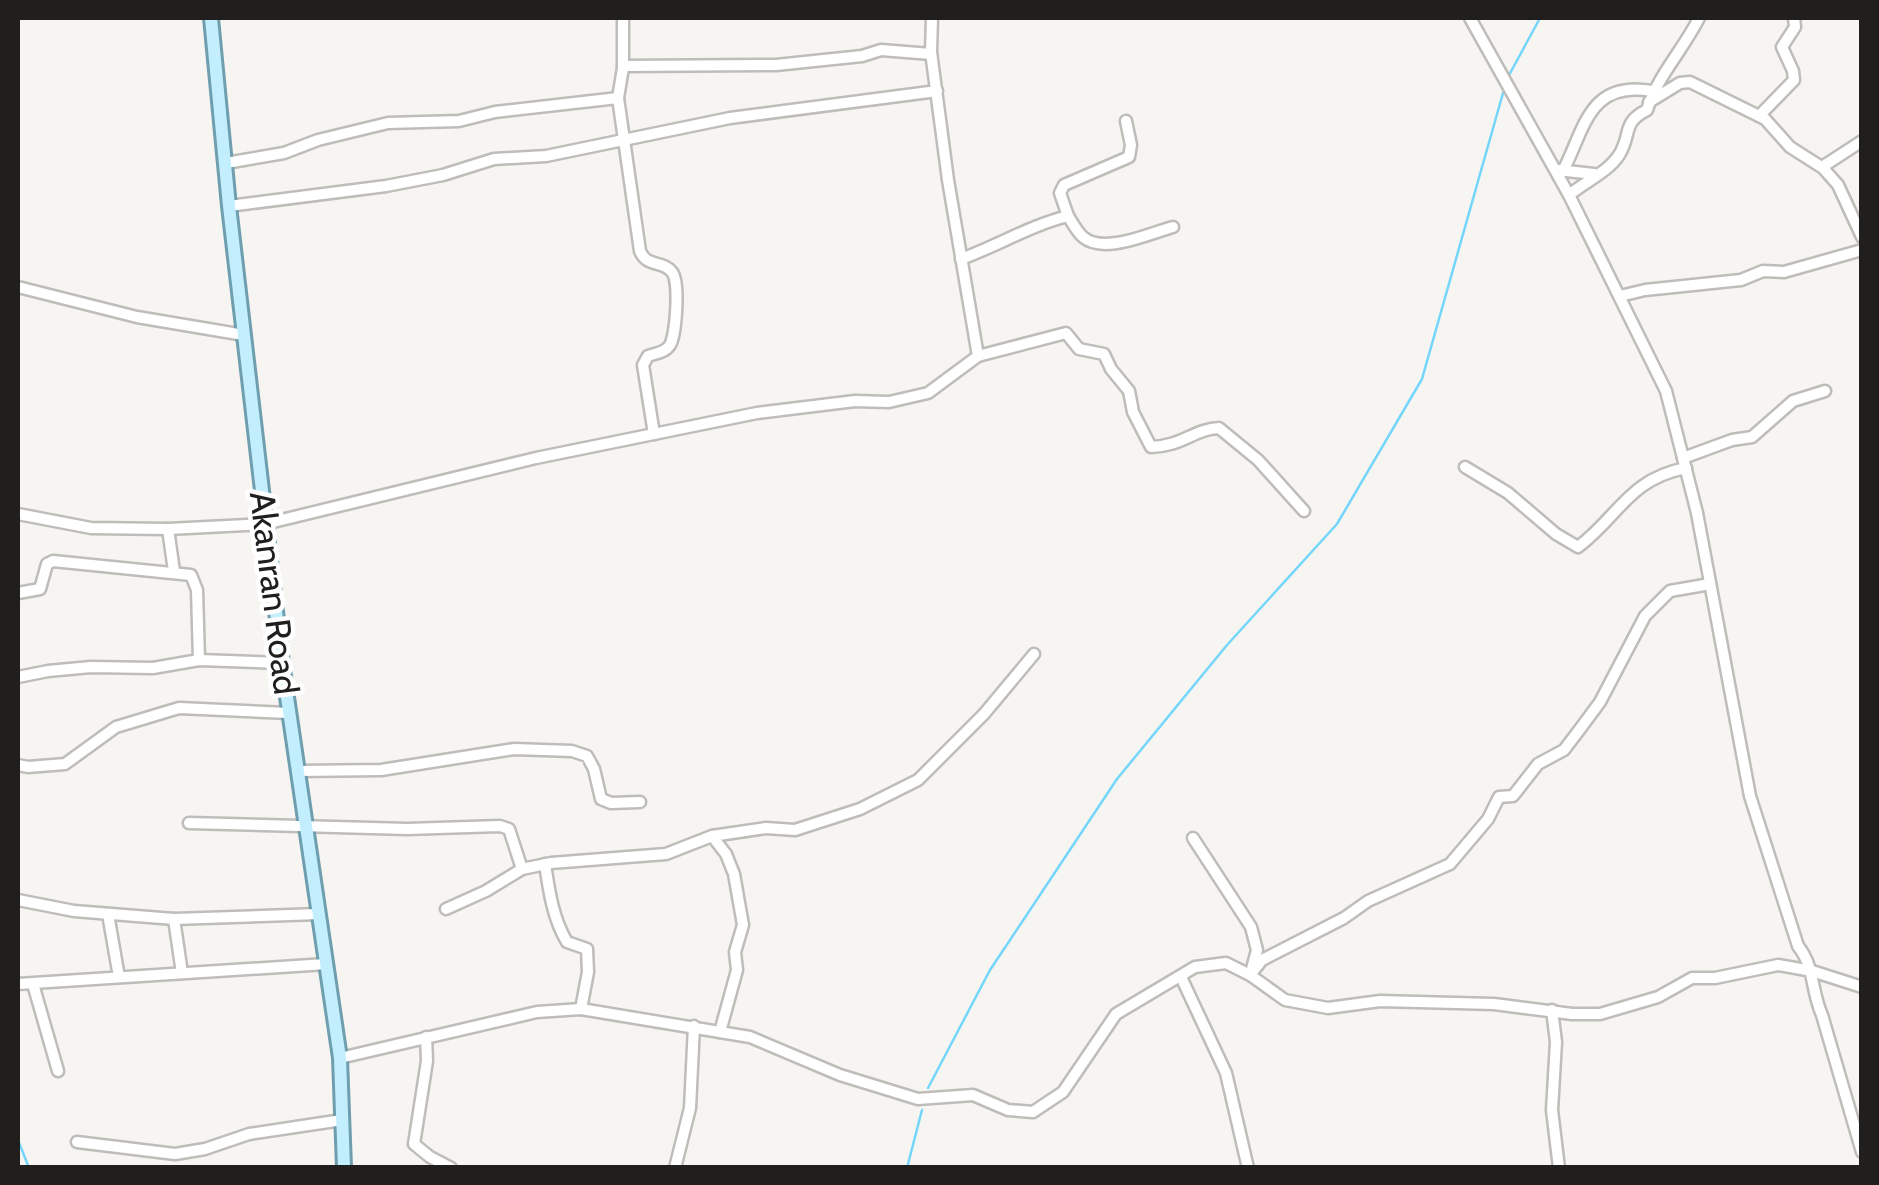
<svg xmlns="http://www.w3.org/2000/svg" width="1879" height="1185" viewBox="0 0 1879 1185" font-family="Cabin,sans-serif">
	<style>
		.lines { fill: none; stroke-linecap: round; stroke-linejoin: round }
		.stream { stroke: #73d6fa; stroke-width: 2.5 }
		.minor-casing { stroke: #bfbdb9; stroke-width: 15 }
		.major-casing { stroke: #6f9eae; stroke-width: 18 }
		.minor { stroke: #fff; stroke-width: 10 }
		.major { stroke: #c2eefd; stroke-width: 12 }
		.labels { text-anchor: middle; stroke-width: 9; stroke-linejoin: round; paint-order: stroke }
		.street-label { font-size: 35px; fill: #201f1e; stroke: #fff }
	</style>
	<rect width="100%" height="100%" fill="#f7f5f2"/>
	<g class="lines">
		<!-- stream -->
		<g class="stream">
			<path d="M1508,77L1540,18"/>
			<path d="M928,1088L990,970L1117,779L1227,645L1337,524L1422,379L1503,93"/>
			<path d="M18,1140L29,1168"/>
			<path d="M907,1168L922,1110"/>
		</g>
		<defs>
			<g id="minor">
				<path d="M1470,18L1569,195L1666,391L1697,513L1750,796L1798,946C1815,967 1811,991 1822,1015L1862,1152"/>
				<path d="M623,66L776,65L862,56L881,50L931,54"/>
				<path d="M618,98L640,251C647,268 663,260 672,272C680,282 676,335 670,345C665,353 656,353 648,356L643,365L654,434"/>
				<path d="M1649,102L1680,83L1690,82L1765,119L1790,147L1823,168L1838,185L1862,237"/>
				<path d="M1759,116L1794,80L1793,71L1782,47L1795,27L1794,18"/>
				<path d="M226,163L284,153L318,140L388,123L459,121L495,112L618,98L623,68V18"/>
				<path d="M1822,167L1862,141"/>
				<path d="M1557,170L1594,174"/>
				<path d="M1563,171C1585,128 1589,80 1652,91"/>
				<path d="M1569,195C1585,182 1609,171 1619,155C1632,135 1621,123 1647,110C1658,75 1683,50 1699,18"/>
				<path d="M229,206L386,186L443,175L494,159L546,156L730,118L937,91"/>
				<path d="M1068,216L1060,193L1064,185L1129,157L1131,145L1126,121"/>
				<path d="M961,259C997,246 1031,225 1068,216C1072,222 1077,232 1083,237C1104,255 1150,233 1173,227"/>
				<path d="M18,287L137,317L244,335"/>
				<path d="M1620,296L1645,290L1741,280L1763,271L1784,272L1862,250"/>
				<path d="M978,356L1066,333L1079,349L1104,354L1111,369L1129,391L1133,412L1151,447C1183,446 1194,429 1219,428L1258,460L1304,511"/>
				<path d="M1683,458L1732,440L1752,437L1793,401L1825,391"/>
				<path d="M1465,467L1508,493L1556,534L1578,547C1619,516 1629,479 1686,468"/>
				<path d="M18,514L91,528L168,529L265,524L536,458L757,413L855,401L889,402L928,393L978,356L948,180L931,52L932,18"/>
				<path d="M168,529L174,571"/>
				<path d="M18,593L40,589L47,564L53,561L191,575L197,590L199,660"/>
				<path d="M18,677L48,671L91,667L153,668L199,660L282,663"/>
				<path d="M18,765L28,767L65,764L116,727L179,708L289,713"/>
				<path d="M298,771L381,770L514,749L572,751L587,756L594,769L601,799L611,803L640,802"/>
				<path d="M189,823L407,829L500,826L509,829L522,869"/>
				<path d="M712,836L726,854L734,874L743,925L735,952L737,970L720,1032"/>
				<path d="M1193,838L1251,927L1257,950L1252,969"/>
				<path d="M545,864C549,891 553,919 567,942L587,949L588,972L581,1009"/>
				<path d="M18,900L74,911L174,919L319,914"/>
				<path d="M446,909L486,891L522,869L551,863L666,854L712,836L766,828L795,830L860,809L918,780L984,714L1034,654"/>
				<path d="M108,914L119,977"/>
				<path d="M174,919L182,973"/>
				<path d="M1250,975L1262,960L1344,918L1368,901L1450,864L1488,819L1499,797L1513,796L1538,764L1564,750L1580,729L1600,702L1645,616L1670,591L1710,584"/>
				<path d="M1181,977L1226,1073L1248,1168"/>
				<path d="M18,984L326,964"/>
				<path d="M33,984L58,1071"/>
				<path d="M1552,1010L1556,1042L1552,1110L1559,1168"/>
				<path d="M426,1037L427,1061L414,1144L430,1157L451,1168"/>
				<path d="M340,1058L537,1012L581,1009L750,1037L840,1075L918,1099L973,1095L1008,1110L1033,1112L1063,1092L1116,1014L1195,967L1226,963L1250,975L1285,1000L1328,1008L1380,1001L1494,1004L1572,1014H1600L1658,997L1692,978H1715L1778,965L1812,971L1862,987"/>
				<path d="M77,1142L175,1154L205,1149L249,1134L342,1120"/>
				<path d="M675,1168L690,1108L694,1026"/>
			</g>
			<path id="major" d="M211,18L229,206L282,663L340,1058L344,1168"/>
		</defs>
		<!-- minor casing -->
		<use href="#minor" class="minor-casing"/>
		<!-- major casing -->
		<use href="#major" class="major-casing"/>
		<!-- minor -->
		<use href="#minor" class="minor"/>
		<!-- major -->
		<use href="#major" class="major"/>
	</g>
	<g class="labels">
		<!-- street labels -->
		<g class="street-label">
			<text transform="translate(274 593) rotate(83)" y="12">Akanran Road</text>
		</g>
	</g>
	<!-- border -->
	<rect width="1879" height="1185" fill="none" stroke="#201f1e" stroke-width="40"/>
</svg>
